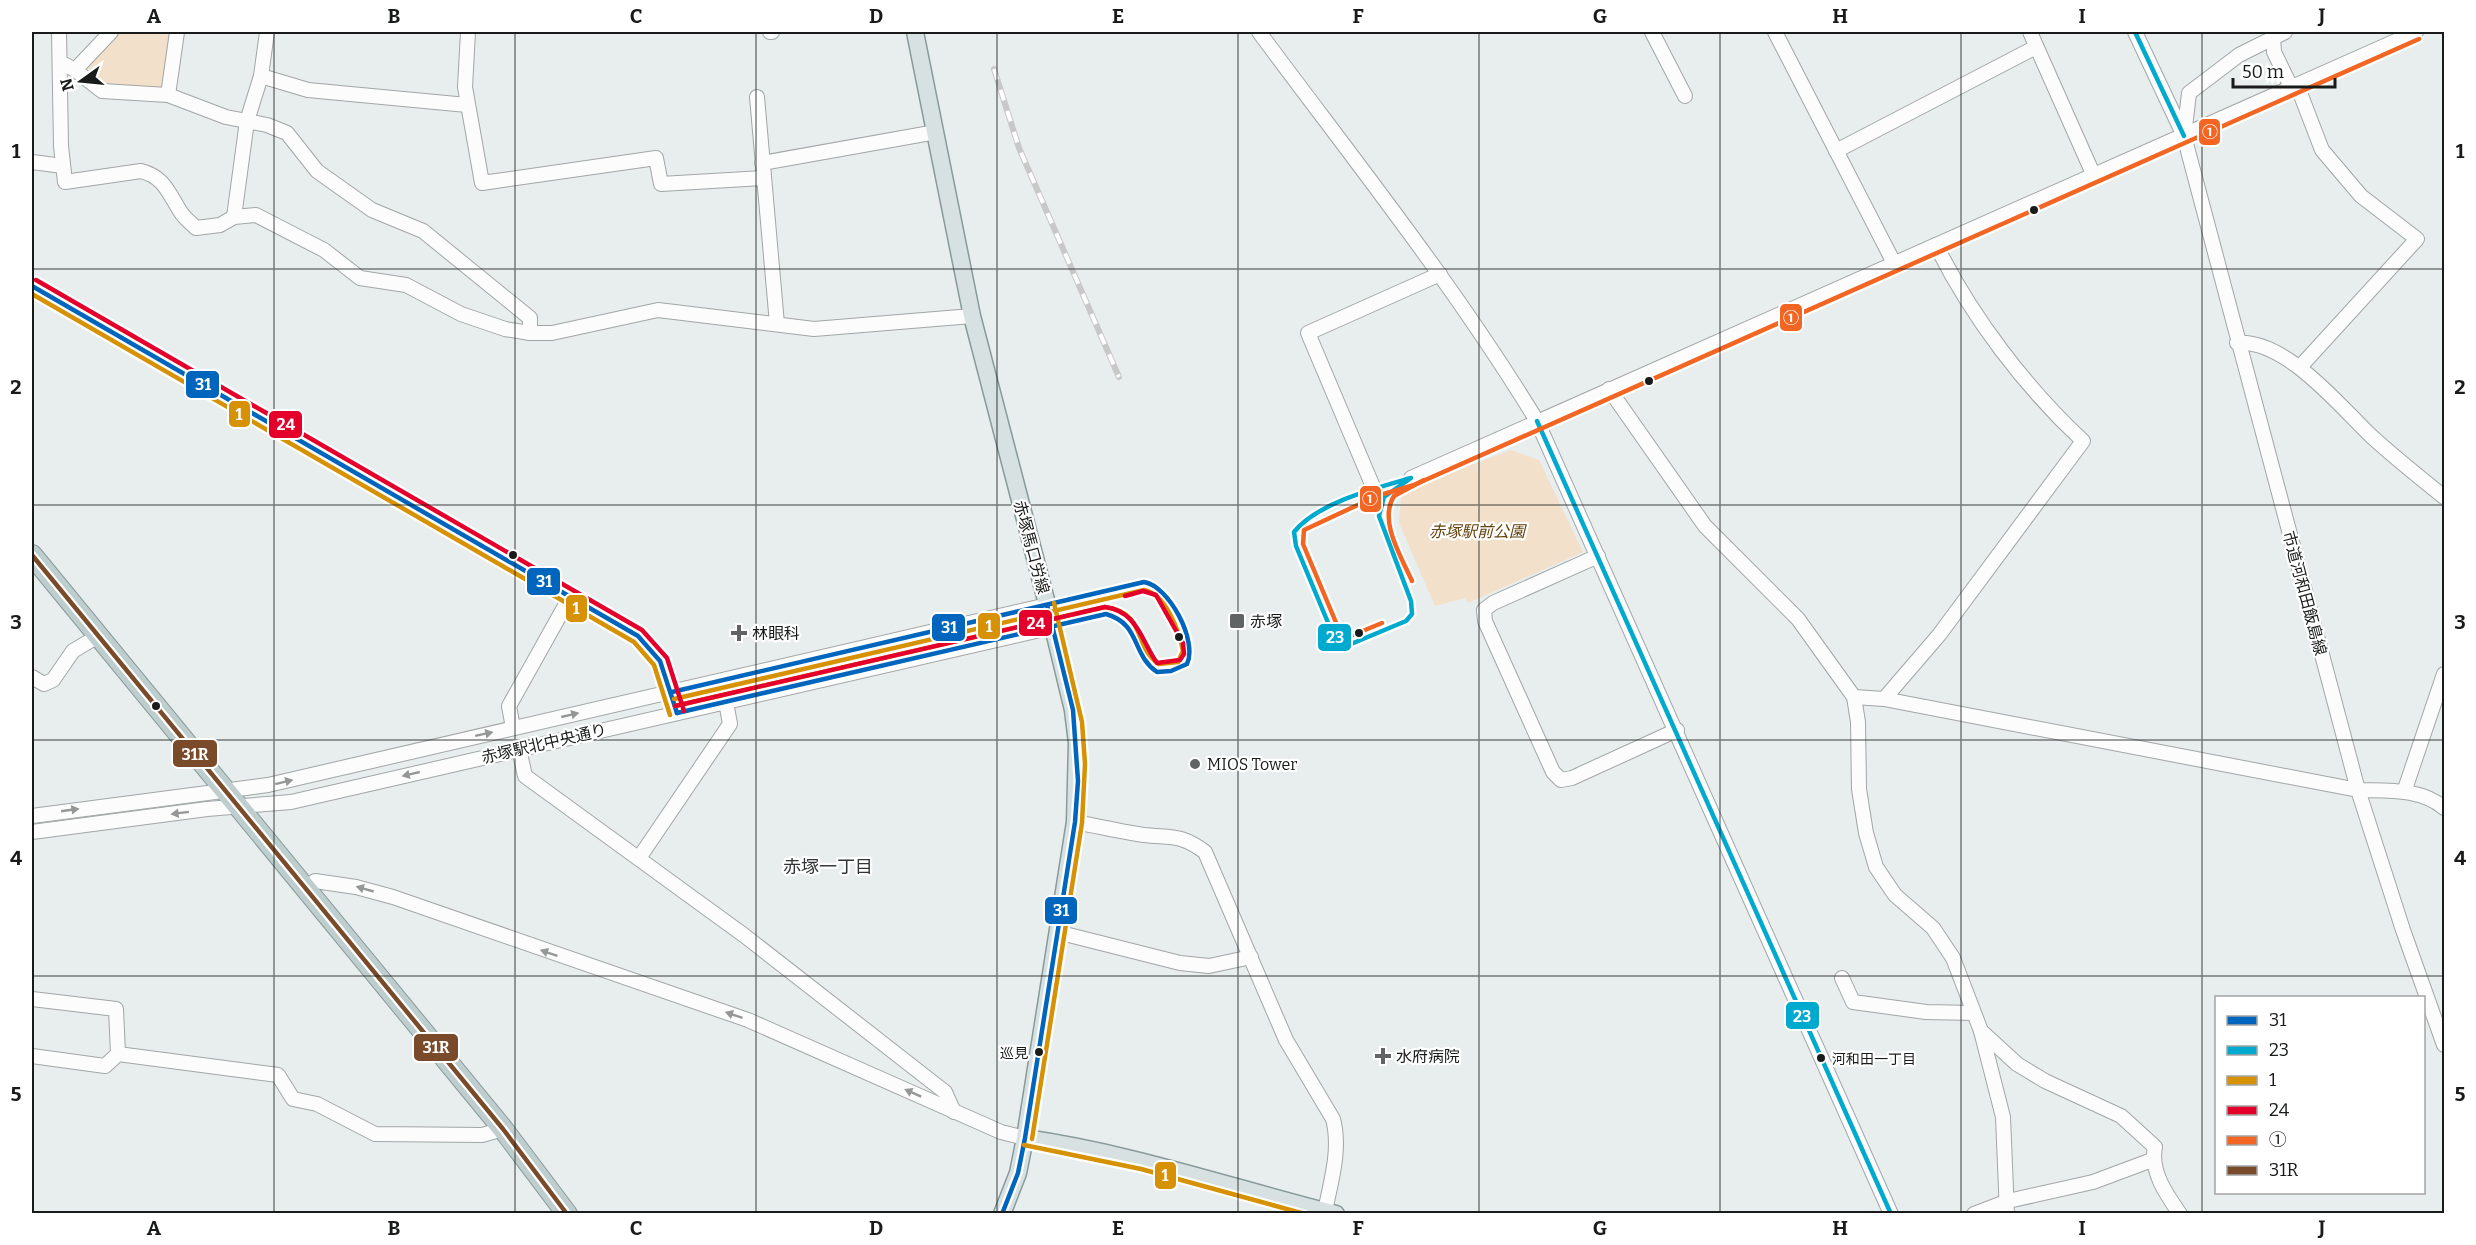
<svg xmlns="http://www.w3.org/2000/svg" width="2476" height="1245" viewBox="0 0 2476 1245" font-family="Bitter,'Noto Sans JP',serif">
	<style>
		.green { fill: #f2e0ca }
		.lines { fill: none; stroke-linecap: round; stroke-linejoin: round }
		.minor-casing { stroke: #a2a6a6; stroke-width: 16 }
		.major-casing { stroke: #889a9a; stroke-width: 19 }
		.highway-casing { stroke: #889a9a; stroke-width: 22 }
		.minor { stroke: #fcfcfc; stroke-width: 14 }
		.major { stroke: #d7e1e1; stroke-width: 16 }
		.highway { stroke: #becece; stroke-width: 20 }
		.rail-casing { stroke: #c8c8c8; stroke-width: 6 }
		.rail { stroke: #fff; stroke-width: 4; stroke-dasharray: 11; stroke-linecap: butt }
		.bus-1-casing { stroke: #fff; stroke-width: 9 }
		.bus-2-casing { stroke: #fff; stroke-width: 9 }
		.bus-3-casing { stroke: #fff; stroke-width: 9 }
		.bus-4-casing { stroke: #fff; stroke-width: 9 }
		.bus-5-casing { stroke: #fff; stroke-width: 9 }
		.bus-6-casing { stroke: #fff; stroke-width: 9 }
		.bus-1 { stroke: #0065bd; stroke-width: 4.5 }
		.bus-2 { stroke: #00a9ce; stroke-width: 4.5 }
		.bus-3 { stroke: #d69104; stroke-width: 4.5 }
		.bus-4 { stroke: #e4002b; stroke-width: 4.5 }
		.bus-5 { stroke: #f26522; stroke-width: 4.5 }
		.bus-6 { stroke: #7a4b2a; stroke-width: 4.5 }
		.oneway { fill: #959796 }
		.grid { fill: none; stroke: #181b1a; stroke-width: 1.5; stroke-opacity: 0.55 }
		.bus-dot { fill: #181b1a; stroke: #fff; stroke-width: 2 }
		.poi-dot { fill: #616464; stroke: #fff; stroke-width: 2 }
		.labels { text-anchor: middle; stroke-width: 4.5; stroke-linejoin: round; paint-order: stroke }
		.bus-label { font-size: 14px; fill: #181b1a; stroke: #fff; text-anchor: end }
		.park-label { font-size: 16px; font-style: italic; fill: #66420c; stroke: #fff }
		.street-label { font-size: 16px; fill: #181b1a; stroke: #fff }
		.poi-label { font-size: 16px; fill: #181b1a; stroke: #fff; text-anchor: start }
		.neighbourhood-label { font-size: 18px; fill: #2f3635; stroke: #fff }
		.line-badge { stroke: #fff; stroke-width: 2 }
		.badge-label { font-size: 16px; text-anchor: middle; font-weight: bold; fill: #fff }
		.neatline { fill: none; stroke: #181b1a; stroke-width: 2 }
		.grid-label { font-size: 20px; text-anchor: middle; font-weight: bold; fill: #181b1a }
	</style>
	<rect width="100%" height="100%" fill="#e8eded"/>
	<!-- green -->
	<g class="green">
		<path d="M118,32H171L162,90L104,85L86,66Z"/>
		<path d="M1511,450L1539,460L1583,552L1468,603L1465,598L1435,606L1399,523L1401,498L1411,488Z"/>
	</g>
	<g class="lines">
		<defs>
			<g id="minor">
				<path d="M59,32L61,146L65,182L141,171C164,177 168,192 180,211C184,218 191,223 196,228L220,225L234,217L256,215L324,250L360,278L406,285L461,314L505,329L530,333H552L658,310L814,329L972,316"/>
				<path d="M468,32L465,87L482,183L656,158L661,184L763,178"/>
				<path d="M770,32H772"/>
				<path d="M1259,32C1354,160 1454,285 1537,421L1891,1214"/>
				<path d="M1652,32L1685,96"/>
				<path d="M1775,32L1894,263"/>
				<path d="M2030,32L2094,176"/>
				<path d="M2135,32L2184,136L2358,790L2403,930L2444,1045"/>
				<path d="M2273,37L2274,52L2291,87"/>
				<path d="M60,62L75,70L102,91L168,95L226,117L267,125L287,133L317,171L372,210L423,231L530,318V333"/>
				<path d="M75,70L111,32"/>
				<path d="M261,76L308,90L467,105"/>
				<path d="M2297,85L2322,150L2361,196L2417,239L2300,367"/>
				<path d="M168,95L177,32"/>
				<path d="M757,97L777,324"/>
				<path d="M2184,136L2189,93L2239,55L2285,32"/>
				<path d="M1836,151L2036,47"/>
				<path d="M32,162L63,166"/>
				<path d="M762,163L936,132"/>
				<path d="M234,217L247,121L261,76L267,32"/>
				<path d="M32,286L638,636C665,657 669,682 677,713"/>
				<path d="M2237,343C2285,339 2338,404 2370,435C2394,457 2419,477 2444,497"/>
				<path d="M1609,389L1705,526L1798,619L1854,697L1858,722L1859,789L1866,833L1876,867L1895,895L1933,928L1953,958L1981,1031L2017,1064L2045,1081L2121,1116L2155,1147C2150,1171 2166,1194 2180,1214"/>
				<path d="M1411,478L2416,32"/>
				<path d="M1374,489L1308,333L1440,274"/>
				<path d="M1598,556L1493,603L1484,610L1485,621L1553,772L1561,780L1572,778L1677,730"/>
				<path d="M32,677L44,684L53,680L73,651L98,636"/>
				<path d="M1854,697L1884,699L2358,790C2387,791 2421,788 2444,808"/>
				<path d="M1884,699L1939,635L2083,441C2025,387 1971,316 1936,245"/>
				<path d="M513,728L509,706L570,597"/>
				<path d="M519,749L525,776L745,936L945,1092L954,1112"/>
				<path d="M2404,792L2444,674"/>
				<path d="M32,816L268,785L1047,605"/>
				<path d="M1075,822C1098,826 1121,832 1144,835C1172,838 1181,834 1205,852L1286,1040L1333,1119C1341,1149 1331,1181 1325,1211"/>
				<path d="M32,832L207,809L291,802L1053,627"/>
				<path d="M639,858L730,724L726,702"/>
				<path d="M304,890L315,881L356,887L393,897L748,1020L1001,1132L1025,1138"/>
				<path d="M1057,932L1180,963L1209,966L1251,957"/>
				<path d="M1842,978L1853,1002L1926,1012L1973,1013"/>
				<path d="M32,999L116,1009L118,1054L105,1066L32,1056"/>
				<path d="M1981,1031L2003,1117L2007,1214"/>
				<path d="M118,1054L278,1075L293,1099L317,1104L375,1134L482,1135L503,1129"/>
				<path d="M1974,1214L2008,1201L2093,1182L2152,1160"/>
			</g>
			<g id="major">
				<path d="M915,32L972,316L1053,627L1073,710L1077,743L1075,822L1025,1138L1018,1173L1002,1214"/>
				<path d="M1025,1138C1131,1153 1233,1188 1336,1214"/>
			</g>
			<path id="highway" d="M32,555L503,1129L567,1214"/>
		</defs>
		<!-- minor casing -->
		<use href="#minor" class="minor-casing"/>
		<!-- major casing -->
		<use href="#major" class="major-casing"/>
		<!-- highway casing -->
		<use href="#highway" class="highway-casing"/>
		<!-- minor -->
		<use href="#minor" class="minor"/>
		<!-- major -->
		<use href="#major" class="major"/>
		<!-- highway -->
		<use href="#highway" class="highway"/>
		<defs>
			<path id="rail" d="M994,69L1019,148L1119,377"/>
		</defs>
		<!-- rail casing -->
		<use href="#rail" class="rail-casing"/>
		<!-- rail -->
		<use href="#rail" class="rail"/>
		<defs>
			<g id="bus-1">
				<path d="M32,286L638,636L660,661L677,713"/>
				<path d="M672,692L1144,582C1169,586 1198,641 1187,664L1171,671L1157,672C1131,654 1141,624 1106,614L677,713"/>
				<path d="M1002,1214L1018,1173L1025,1138L1075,822L1078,781L1073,710L1047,605"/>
			</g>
			<g id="bus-2">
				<path d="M2135,32L2184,136"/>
				<path d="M1537,421L1891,1214"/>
				<path d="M1411,478L1384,497L1379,516L1411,601L1412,614L1406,621L1351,644H1343L1334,637L1296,546L1294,532C1317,503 1376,488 1411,478Z"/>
			</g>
			<g id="bus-3">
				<path d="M32,294L634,642L654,665L670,715"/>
				<path d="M674,699L1144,590C1166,594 1179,631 1183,651L1178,662L1159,664C1133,647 1147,613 1105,607L675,706"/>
				<path d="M1032,1139L1082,823L1085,764L1082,722L1054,603"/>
				<path d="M1024,1145L1141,1169L1305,1214"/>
			</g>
			<g id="bus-4">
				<path d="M36,280L642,630L667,658L684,711"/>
				<path d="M675,706L1105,607C1137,611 1141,640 1157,663L1180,660L1184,654L1183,643L1156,595L1143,591L1125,596"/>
			</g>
			<g id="bus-5">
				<path d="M1412,581C1402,558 1378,521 1394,496L1424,480"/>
				<path d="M1382,623L1348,637L1340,632L1303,544L1304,530L1377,496L1414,485L2419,39"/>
			</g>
			<path id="bus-6" d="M32,555L503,1129L567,1214"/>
		</defs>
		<!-- bus-1 casing -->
		<use href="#bus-1" class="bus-1-casing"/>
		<!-- bus-2 casing -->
		<use href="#bus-2" class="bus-2-casing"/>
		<!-- bus-3 casing -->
		<use href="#bus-3" class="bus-3-casing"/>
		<!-- bus-4 casing -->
		<use href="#bus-4" class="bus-4-casing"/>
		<!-- bus-5 casing -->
		<use href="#bus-5" class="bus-5-casing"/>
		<!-- bus-6 casing -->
		<use href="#bus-6" class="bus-6-casing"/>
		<!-- bus-1 -->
		<use href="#bus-1" class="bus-1"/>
		<!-- bus-2 -->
		<use href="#bus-2" class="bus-2"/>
		<!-- bus-3 -->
		<use href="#bus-3" class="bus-3"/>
		<!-- bus-4 -->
		<use href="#bus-4" class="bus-4"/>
		<!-- bus-5 -->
		<use href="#bus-5" class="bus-5"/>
		<!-- bus-6 -->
		<use href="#bus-6" class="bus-6"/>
	</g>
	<!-- one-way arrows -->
	<defs><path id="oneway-solid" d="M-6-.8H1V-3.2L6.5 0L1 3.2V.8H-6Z" transform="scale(1.5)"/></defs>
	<g class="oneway">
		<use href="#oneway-solid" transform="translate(570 715) rotate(-13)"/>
		<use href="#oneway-solid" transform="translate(484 734) rotate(-12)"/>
		<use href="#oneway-solid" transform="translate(411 774) rotate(167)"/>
		<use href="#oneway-solid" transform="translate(284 782) rotate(-14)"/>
		<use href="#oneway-solid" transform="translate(70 810) rotate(-8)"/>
		<use href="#oneway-solid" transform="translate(180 813) rotate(173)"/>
		<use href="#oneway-solid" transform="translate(365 889) rotate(-164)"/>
		<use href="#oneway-solid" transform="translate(549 953) rotate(-161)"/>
		<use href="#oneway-solid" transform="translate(734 1015) rotate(-161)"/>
		<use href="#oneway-solid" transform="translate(913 1093) rotate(-156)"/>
	</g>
	<!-- grid -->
	<path class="grid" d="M274,32V1214M515,32V1214M756,32V1214M997,32V1214M1238,32V1214M1479,32V1214M1720,32V1214M1961,32V1214M2202,32V1214M32,269H2444M32,505H2444M32,740H2444M32,976H2444"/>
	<!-- markers -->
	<g class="bus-dot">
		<circle cx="2034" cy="210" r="5"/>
		<circle cx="1649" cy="381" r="5"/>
		<circle cx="513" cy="555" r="5"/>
		<circle cx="1359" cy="633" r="5"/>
		<circle cx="1179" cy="637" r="5"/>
		<circle cx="156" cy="706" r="5"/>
		<circle cx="1039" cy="1052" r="5"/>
		<circle cx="1821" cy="1058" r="5"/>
	</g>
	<g class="poi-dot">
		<rect x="1229" y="613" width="16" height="16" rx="3"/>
		<path d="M736 624h6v6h6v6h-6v6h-6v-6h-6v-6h6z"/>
		<circle cx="1195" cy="764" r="6"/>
		<path d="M1380 1047h6v6h6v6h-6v6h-6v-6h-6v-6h6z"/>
	</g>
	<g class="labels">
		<!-- bus labels -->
		<g class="bus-label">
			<text x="1028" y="1058">巡見</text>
			<text x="1832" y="1064" text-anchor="start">河和田一丁目</text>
		</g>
		<!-- park labels -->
		<g class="park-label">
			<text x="1477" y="537">赤塚駅前公園</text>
		</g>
		<!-- street labels -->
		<g class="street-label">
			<text transform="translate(1032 547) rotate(75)" y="6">赤塚馬口労線</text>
			<text transform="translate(2305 593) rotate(75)" y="6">市道河和田飯島線</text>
			<text transform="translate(544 743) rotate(-13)" y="6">赤塚駅北中央通り</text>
		</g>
		<!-- poi labels -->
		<g class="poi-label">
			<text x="1250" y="627">赤塚</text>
			<text x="752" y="639">林眼科</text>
			<text x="1207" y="770">MIOS Tower</text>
			<text x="1396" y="1062">水府病院</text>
		</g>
		<!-- neighbourhood labels -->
		<g class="neighbourhood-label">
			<text x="828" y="873">赤塚一丁目</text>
		</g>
	</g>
	<g class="line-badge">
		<rect x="2198" y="118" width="23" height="28" rx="6" fill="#f26522"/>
		<rect x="1779" y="303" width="24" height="29" rx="6" fill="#f26522"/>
		<rect x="185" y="370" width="35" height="29" rx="6" fill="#0065bd"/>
		<rect x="228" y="400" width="23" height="28" rx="6" fill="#d69104"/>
		<rect x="268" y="410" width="35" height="29" rx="6" fill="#e4002b"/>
		<rect x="1359" y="485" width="23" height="28" rx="6" fill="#f26522"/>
		<rect x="526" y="567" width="35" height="29" rx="6" fill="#0065bd"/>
		<rect x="565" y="594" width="23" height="29" rx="6" fill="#d69104"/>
		<rect x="1018" y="609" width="35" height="28" rx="6" fill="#e4002b"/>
		<rect x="977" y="612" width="24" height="28" rx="6" fill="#d69104"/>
		<rect x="931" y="613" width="35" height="29" rx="6" fill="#0065bd"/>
		<rect x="1317" y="623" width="35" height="29" rx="6" fill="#00a9ce"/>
		<rect x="172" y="739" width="46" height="29" rx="6" fill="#7a4b2a"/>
		<rect x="1044" y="896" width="34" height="29" rx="6" fill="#0065bd"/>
		<rect x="1785" y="1001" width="35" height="29" rx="6" fill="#00a9ce"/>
		<rect x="413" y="1033" width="46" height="29" rx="6" fill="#7a4b2a"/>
		<rect x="1154" y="1161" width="23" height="29" rx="6" fill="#d69104"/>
	</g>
	<g class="badge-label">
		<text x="2210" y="138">①</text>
		<text x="1791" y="324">①</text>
		<text x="203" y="390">31</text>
		<text x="239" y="420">1</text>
		<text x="286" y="430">24</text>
		<text x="1370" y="505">①</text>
		<text x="544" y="587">31</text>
		<text x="576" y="614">1</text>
		<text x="1036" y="629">24</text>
		<text x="989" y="632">1</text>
		<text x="949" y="633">31</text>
		<text x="1335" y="643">23</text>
		<text x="195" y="760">31R</text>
		<text x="1061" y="916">31</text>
		<text x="1802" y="1022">23</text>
		<text x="436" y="1053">31R</text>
		<text x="1165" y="1181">1</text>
	</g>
	<!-- border -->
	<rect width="2476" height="1245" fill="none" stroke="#ffffff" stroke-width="66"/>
	<!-- legend -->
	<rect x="2215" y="996" width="210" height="198" fill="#ffffff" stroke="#a3a4a3" stroke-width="1.5"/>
	<rect x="2227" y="1016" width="30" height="9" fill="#0065bd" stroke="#a3a4a3" stroke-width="1.5"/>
	<text x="2269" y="1026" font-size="18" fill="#181b1a">31</text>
	<rect x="2227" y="1046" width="30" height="9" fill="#00a9ce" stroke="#a3a4a3" stroke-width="1.5"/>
	<text x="2269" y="1056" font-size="18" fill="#181b1a">23</text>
	<rect x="2227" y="1076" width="30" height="9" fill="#d69104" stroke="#a3a4a3" stroke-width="1.5"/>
	<text x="2269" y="1086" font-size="18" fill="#181b1a">1</text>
	<rect x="2227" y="1106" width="30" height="9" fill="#e4002b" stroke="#a3a4a3" stroke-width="1.5"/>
	<text x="2269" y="1116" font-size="18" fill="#181b1a">24</text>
	<rect x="2227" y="1136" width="30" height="9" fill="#f26522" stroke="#a3a4a3" stroke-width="1.5"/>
	<text x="2269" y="1146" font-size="18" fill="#181b1a">①</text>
	<rect x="2227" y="1166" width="30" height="9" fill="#7a4b2a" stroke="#a3a4a3" stroke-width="1.5"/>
	<text x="2269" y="1176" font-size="18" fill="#181b1a">31R</text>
	<!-- north arrow -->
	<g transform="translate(81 81) rotate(255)" stroke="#ffffff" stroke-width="4.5" paint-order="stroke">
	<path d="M0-4.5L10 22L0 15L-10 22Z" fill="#181b1a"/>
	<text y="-9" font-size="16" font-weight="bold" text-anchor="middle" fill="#181b1a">N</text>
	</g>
	<!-- scale -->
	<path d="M2233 78v9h102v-9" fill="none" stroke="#181b1a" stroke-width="3"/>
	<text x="2242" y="78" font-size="18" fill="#181b1a" stroke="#ffffff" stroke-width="4.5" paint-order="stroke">50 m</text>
	<rect x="33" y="33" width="2410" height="1179" class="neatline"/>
	<g class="grid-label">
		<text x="154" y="23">A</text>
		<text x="394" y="23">B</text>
		<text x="636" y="23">C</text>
		<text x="876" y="23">D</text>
		<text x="1118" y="23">E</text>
		<text x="1358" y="23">F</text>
		<text x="1600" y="23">G</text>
		<text x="1840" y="23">H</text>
		<text x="2082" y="23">I</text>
		<text x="2322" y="23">J</text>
		<text x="16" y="158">1</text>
		<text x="2460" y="158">1</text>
		<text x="16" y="394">2</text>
		<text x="2460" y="394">2</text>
		<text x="16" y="629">3</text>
		<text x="2460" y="629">3</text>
		<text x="16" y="865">4</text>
		<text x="2460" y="865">4</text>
		<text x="16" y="1101">5</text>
		<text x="2460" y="1101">5</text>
		<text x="154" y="1235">A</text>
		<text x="394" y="1235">B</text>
		<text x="636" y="1235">C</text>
		<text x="876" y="1235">D</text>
		<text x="1118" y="1235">E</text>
		<text x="1358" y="1235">F</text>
		<text x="1600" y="1235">G</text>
		<text x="1840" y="1235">H</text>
		<text x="2082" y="1235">I</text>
		<text x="2322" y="1235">J</text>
	</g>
</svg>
